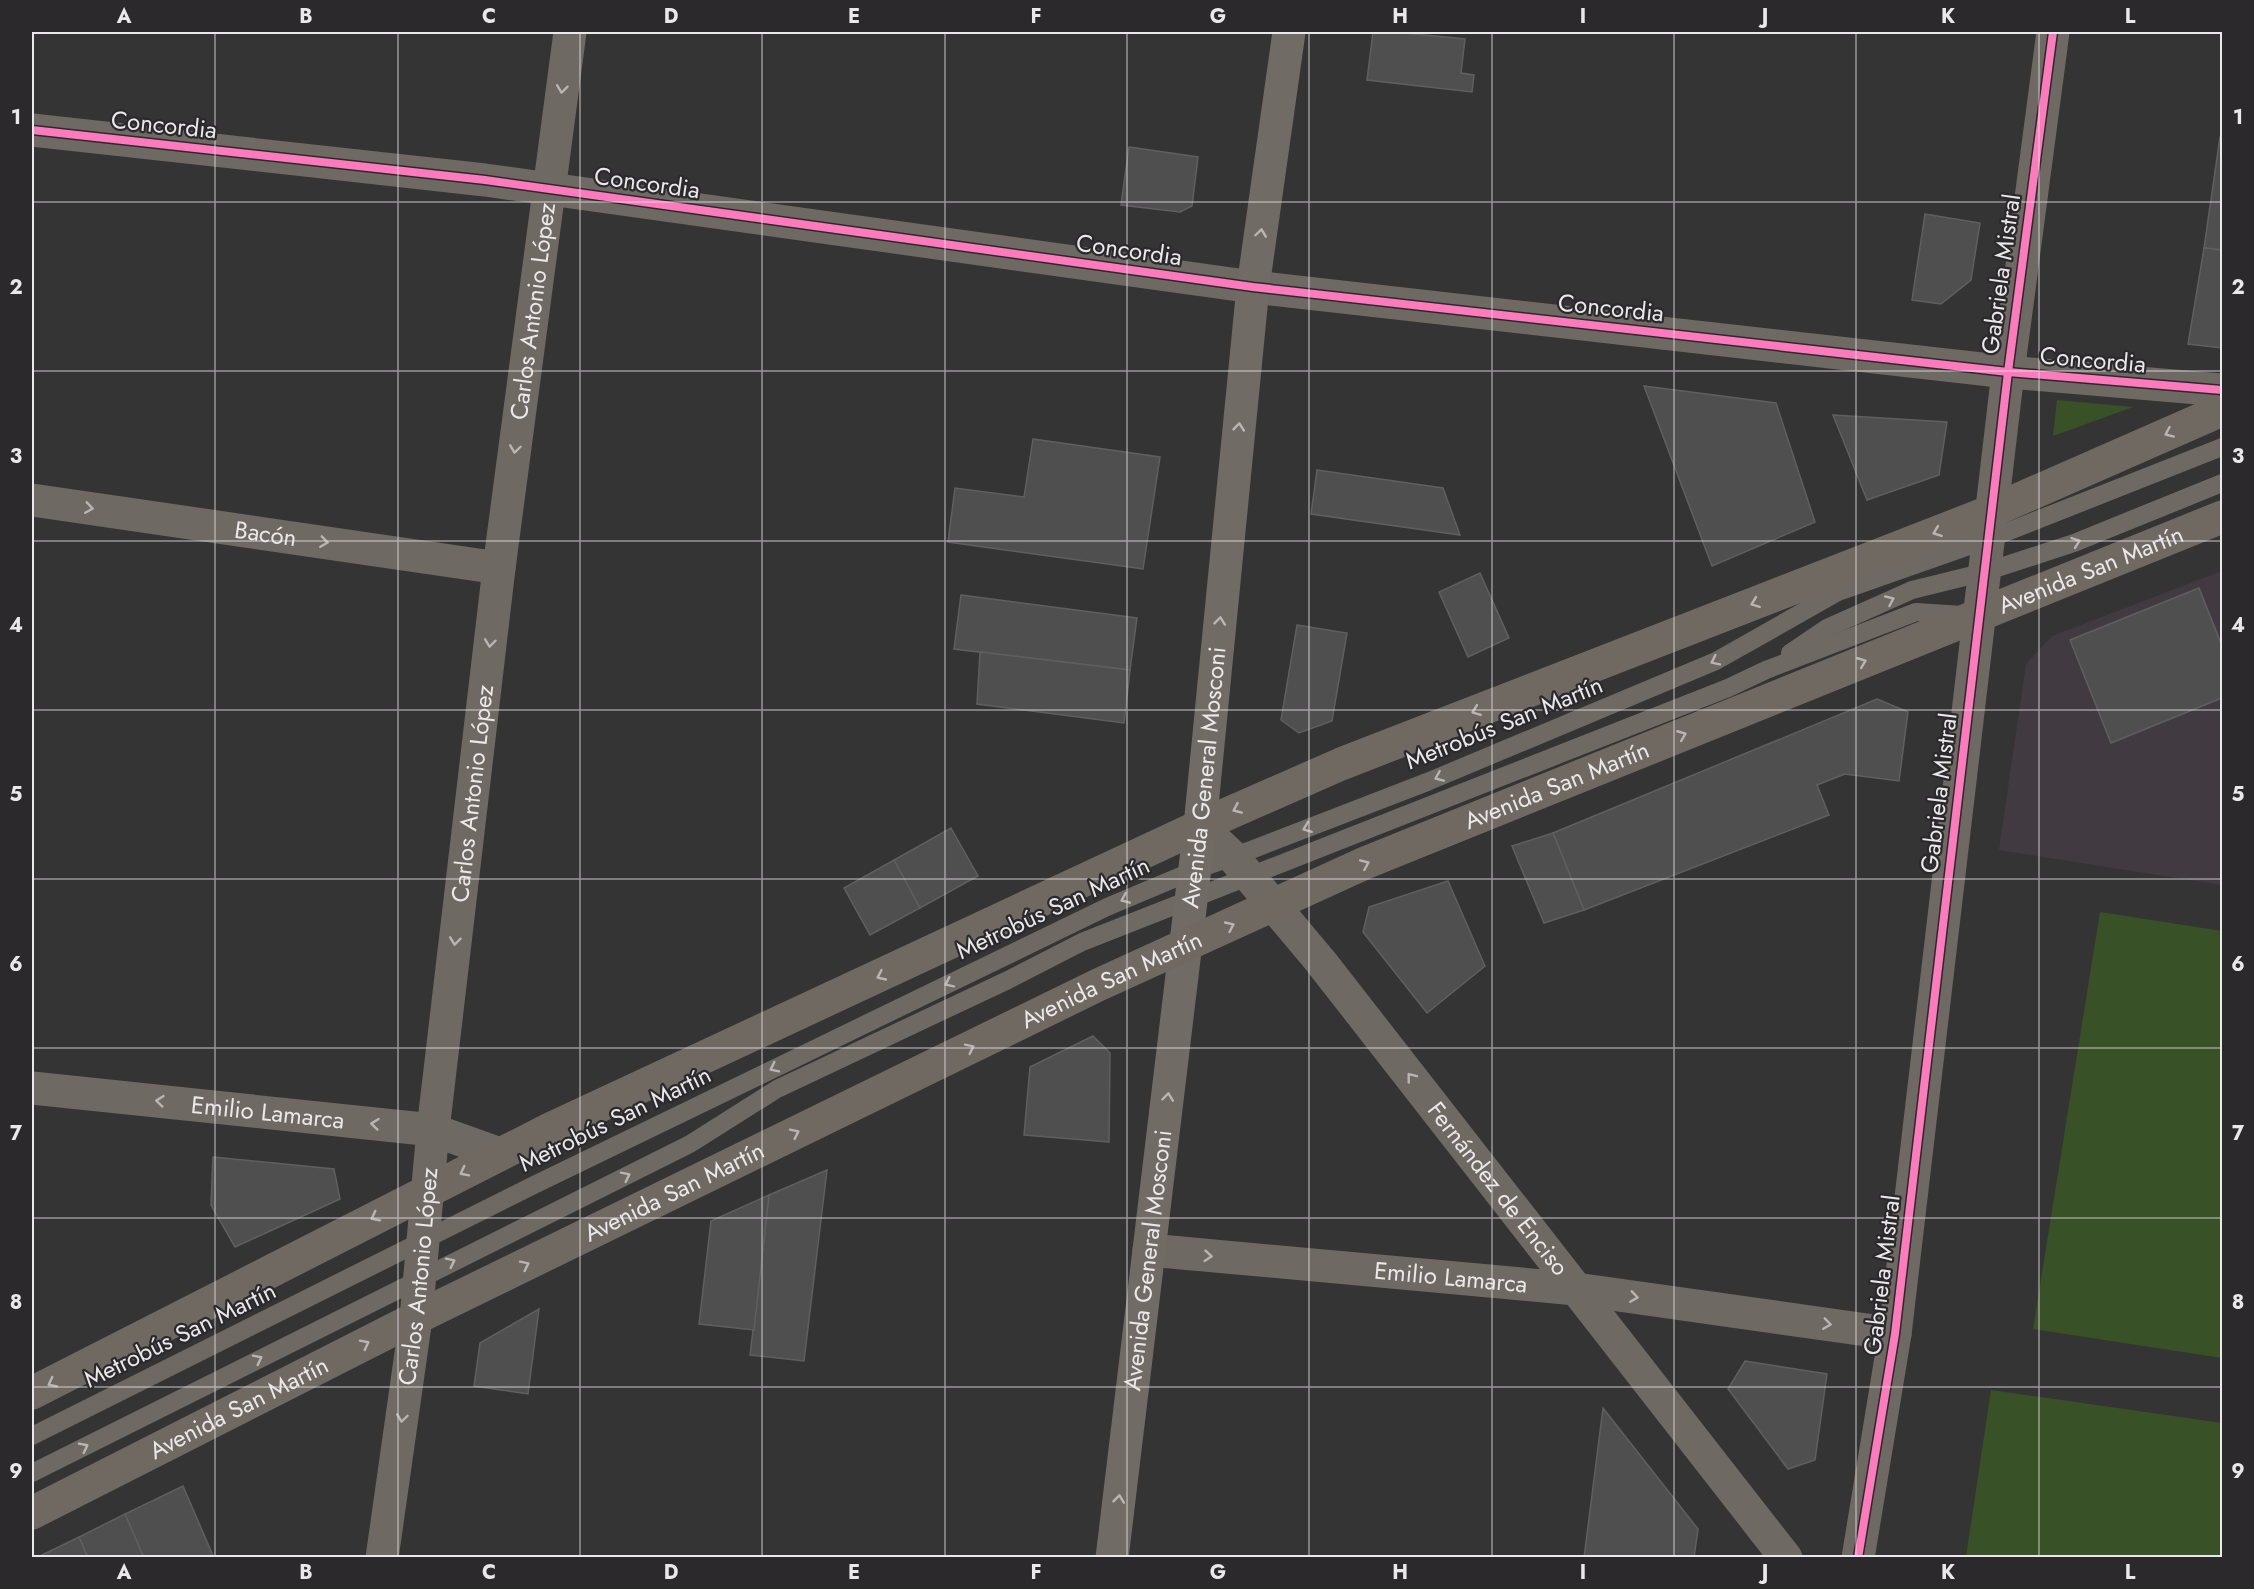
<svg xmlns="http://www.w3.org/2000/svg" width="2254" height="1589" viewBox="0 0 2254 1589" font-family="Jost,sans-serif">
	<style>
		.built { fill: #413b41 }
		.green { fill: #395127 }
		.building { fill: #504f50; stroke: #605f60; stroke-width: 1.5 }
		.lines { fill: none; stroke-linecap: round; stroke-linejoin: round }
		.service { stroke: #6e6962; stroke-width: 18 }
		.minor { stroke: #6e6962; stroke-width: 33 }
		.tertiary { stroke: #6e6962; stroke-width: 33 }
		.secondary { stroke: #706b64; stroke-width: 33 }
		.primary { stroke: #6f6962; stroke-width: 33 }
		.cycleway-casing { stroke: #2c292c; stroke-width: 11 }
		.cycleway { stroke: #fd7abc; stroke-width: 8 }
		.oneway { stroke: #b8b5b4 }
		.oneway2 { stroke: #b9b6b4 }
		.oneway3 { stroke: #b9b5b4 }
		.grid { fill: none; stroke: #eae8ea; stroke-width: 1.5; stroke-opacity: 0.55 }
		.labels { text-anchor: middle; stroke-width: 4.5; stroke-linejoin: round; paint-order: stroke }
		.street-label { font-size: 24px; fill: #eae8ea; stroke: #2c292c }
		.neatline { fill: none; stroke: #eae8ea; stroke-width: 2 }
		.grid-label { font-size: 20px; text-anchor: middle; font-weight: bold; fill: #eae8ea }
	</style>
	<rect width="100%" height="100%" fill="#353435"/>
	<!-- built -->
	<path class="built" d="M2222,571V885L1999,850L2026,664L2052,636Z"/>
	<!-- green -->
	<g class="green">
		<path d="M2057,400L2133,407L2053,436Z"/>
		<path d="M2100,912L2222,931V1358L2033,1329Z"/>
		<path d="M1991,1390L2222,1423V1557H1966Z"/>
	</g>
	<!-- building -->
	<g class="building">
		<path d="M1373,32H1394L1465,39L1461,73L1474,75L1472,92L1367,80Z"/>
		<path d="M2220,137H2222V250L2204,248Z"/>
		<path d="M1129,147L1198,157L1192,206L1180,212L1121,205Z"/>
		<path d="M1925,214L1980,223L1971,280L1941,304L1912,300Z"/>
		<path d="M2204,248L2222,250V348L2188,344Z"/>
		<path d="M1644,386L1776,403L1815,522L1712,566Z"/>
		<path d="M1833,415L1947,422L1939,475L1867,500Z"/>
		<path d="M1033,439L1160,457L1143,569L948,542L955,488L1024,497Z"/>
		<path d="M1317,470L1443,488L1460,535L1311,514Z"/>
		<path d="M1480,573L1509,638L1468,657L1439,592Z"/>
		<path d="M2199,588L2222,646V698L2111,743L2070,640Z"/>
		<path d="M961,595L1137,618L1130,670L954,649Z"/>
		<path d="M1297,625L1347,633L1332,721L1299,733L1281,720Z"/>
		<path d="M980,652L1130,670L1124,723L977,704Z"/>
		<path d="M1877,699L1908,712L1899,781L1845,774L1817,785L1829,815L1584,910L1553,833Z"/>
		<path d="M951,828L978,876L920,908L894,860Z"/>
		<path d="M1553,833L1584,910L1544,923L1512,846Z"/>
		<path d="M894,860L920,908L870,935L844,888Z"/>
		<path d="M1448,881L1485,966L1427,1013L1363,932L1369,907Z"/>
		<path d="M1093,1036L1110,1053L1109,1142L1024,1135L1030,1067Z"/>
		<path d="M213,1157L334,1169L340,1199L235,1247L211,1205Z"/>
		<path d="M827,1170L804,1361L750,1355L769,1195Z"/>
		<path d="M769,1195L754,1330L699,1324L711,1221Z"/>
		<path d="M539,1309L528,1394L474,1386L480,1343Z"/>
		<path d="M1745,1361L1827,1374L1815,1460L1788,1469L1728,1389Z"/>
		<path d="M1603,1408L1698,1529L1694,1558H1584Z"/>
		<path d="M183,1486L214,1558H144L125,1514Z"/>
		<path d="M125,1514L144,1558H88L79,1537Z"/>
		<path d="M79,1537L88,1558H36Z"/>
	</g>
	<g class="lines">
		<!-- service -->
		<g class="service">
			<path d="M1790,653L1827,628L1912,590L1985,572L2074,543L2222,483"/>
			<path d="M32,1436L534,1185L1107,907L1195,870L1233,857L1427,782L1716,661L1838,592L1989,539L2222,447"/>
			<path d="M32,1473L690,1144L777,1089L1008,980L1082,942L1728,688L1766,670L1916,612L1963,615"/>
		</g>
		<!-- minor -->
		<g class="minor">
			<path d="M32,130L485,180L1253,287L2008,372L2222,390"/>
			<path id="s1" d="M32,500L499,568"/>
			<path id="s2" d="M32,1088L433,1130L500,1154"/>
			<path id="s3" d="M1149,1250L1576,1289L1895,1334"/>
			<path id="s4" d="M382,1558L416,1318L433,1130L499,568L570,32"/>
			<path d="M1858,1558L1895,1334L2008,372L2053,32"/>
		</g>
		<!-- tertiary -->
		<path class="tertiary" id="s5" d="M1200,826L1233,857L1321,962L1786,1558"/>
		<!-- secondary -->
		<path class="secondary" id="s6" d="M1112,1558L1200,826L1253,287L1289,32"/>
		<!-- primary -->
		<g class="primary">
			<path d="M32,1393L550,1129L1200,826L1341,764L1992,511L2222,410"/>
			<path id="s7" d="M32,1513L416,1318L1098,985L1365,863L2222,517"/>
		</g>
		<defs>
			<g id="cycleway">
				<path d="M32,130L485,180L1253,287L2008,372L2222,390"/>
				<path d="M1858,1558L1895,1334L2008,372L2053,32"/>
			</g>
		</defs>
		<!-- cycleway casing -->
		<use href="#cycleway" class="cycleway-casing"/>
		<!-- cycleway -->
		<use href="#cycleway" class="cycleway"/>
	</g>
	<!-- one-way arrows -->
	<defs><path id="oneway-chevron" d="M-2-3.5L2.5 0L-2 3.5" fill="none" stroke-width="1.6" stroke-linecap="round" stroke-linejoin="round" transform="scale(1.5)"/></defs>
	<g class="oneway">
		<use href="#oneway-chevron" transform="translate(562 89) rotate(97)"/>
		<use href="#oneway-chevron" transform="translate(515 449) rotate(98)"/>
		<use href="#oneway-chevron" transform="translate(89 508) rotate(8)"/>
		<use href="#oneway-chevron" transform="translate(324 542) rotate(8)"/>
		<use href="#oneway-chevron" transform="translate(2076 542) rotate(-20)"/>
		<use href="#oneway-chevron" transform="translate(1890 600) rotate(-24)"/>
		<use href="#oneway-chevron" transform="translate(490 643) rotate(97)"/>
		<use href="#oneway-chevron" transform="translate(1715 661) rotate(154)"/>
		<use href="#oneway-chevron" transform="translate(1439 777) rotate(157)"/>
		<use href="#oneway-chevron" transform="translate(1307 828) rotate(159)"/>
		<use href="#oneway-chevron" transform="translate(1125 899) rotate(157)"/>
		<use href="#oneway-chevron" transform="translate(455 941) rotate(97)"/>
		<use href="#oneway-chevron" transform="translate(949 983) rotate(154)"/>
		<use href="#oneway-chevron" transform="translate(774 1068) rotate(154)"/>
		<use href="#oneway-chevron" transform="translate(1411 1077) rotate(-128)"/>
		<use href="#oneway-chevron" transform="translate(160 1101) rotate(-174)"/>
		<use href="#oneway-chevron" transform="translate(375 1124) rotate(-174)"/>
		<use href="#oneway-chevron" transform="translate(626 1176) rotate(-26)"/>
		<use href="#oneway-chevron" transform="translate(1208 1256) rotate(5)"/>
		<use href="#oneway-chevron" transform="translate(451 1262) rotate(-26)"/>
		<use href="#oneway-chevron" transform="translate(1634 1297) rotate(8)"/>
		<use href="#oneway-chevron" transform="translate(1827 1324) rotate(8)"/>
		<use href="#oneway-chevron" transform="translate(258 1359) rotate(-27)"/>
		<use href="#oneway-chevron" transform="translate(402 1418) rotate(98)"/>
		<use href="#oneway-chevron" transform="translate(84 1447) rotate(-27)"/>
	</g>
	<g class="oneway2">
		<use href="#oneway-chevron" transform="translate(1261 233) rotate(-82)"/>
		<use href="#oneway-chevron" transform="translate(1239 427) rotate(-84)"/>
		<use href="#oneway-chevron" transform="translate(1220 621) rotate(-84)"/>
		<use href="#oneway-chevron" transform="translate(1168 1097) rotate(-83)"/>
		<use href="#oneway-chevron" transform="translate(1119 1499) rotate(-83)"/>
	</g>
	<g class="oneway3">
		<use href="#oneway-chevron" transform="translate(2169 433) rotate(156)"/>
		<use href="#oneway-chevron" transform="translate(1937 532) rotate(159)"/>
		<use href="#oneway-chevron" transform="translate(1755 603) rotate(159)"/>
		<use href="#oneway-chevron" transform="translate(1862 662) rotate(-22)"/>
		<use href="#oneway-chevron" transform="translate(1476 711) rotate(159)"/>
		<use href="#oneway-chevron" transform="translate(1682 735) rotate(-22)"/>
		<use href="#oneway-chevron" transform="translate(1237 809) rotate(156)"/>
		<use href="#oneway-chevron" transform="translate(1365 864) rotate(-23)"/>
		<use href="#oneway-chevron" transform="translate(1230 926) rotate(-25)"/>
		<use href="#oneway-chevron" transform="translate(881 976) rotate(155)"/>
		<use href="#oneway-chevron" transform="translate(970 1048) rotate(-26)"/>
		<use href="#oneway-chevron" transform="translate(795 1133) rotate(-26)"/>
		<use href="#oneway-chevron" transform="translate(464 1172) rotate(153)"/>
		<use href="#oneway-chevron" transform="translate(375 1217) rotate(153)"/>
		<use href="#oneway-chevron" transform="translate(525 1265) rotate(-26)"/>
		<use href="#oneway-chevron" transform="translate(365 1344) rotate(-27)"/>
		<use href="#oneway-chevron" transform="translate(52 1383) rotate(153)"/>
	</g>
	<!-- grid -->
	<path class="grid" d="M215,32V1558M398,32V1558M580,32V1558M762,32V1558M945,32V1558M1127,32V1558M1309,32V1558M1492,32V1558M1674,32V1558M1856,32V1558M2039,32V1558M32,202H2222M32,371H2222M32,541H2222M32,710H2222M32,879H2222M32,1048H2222M32,1218H2222M32,1387H2222"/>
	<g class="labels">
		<!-- street labels -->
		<g class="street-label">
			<text transform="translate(164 125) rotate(6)" y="8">Concordia</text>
			<text transform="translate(647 183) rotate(8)" y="8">Concordia</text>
			<text transform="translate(1129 250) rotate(8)" y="8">Concordia</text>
			<text transform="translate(2001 274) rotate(-82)" y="8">Gabriela Mistral</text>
			<text transform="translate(1611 308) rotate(6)" y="8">Concordia</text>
			<text dy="8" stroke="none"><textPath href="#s4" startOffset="1256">Carlos Antonio López</textPath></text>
			<text transform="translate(2093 360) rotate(5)" y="8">Concordia</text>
			<text dy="8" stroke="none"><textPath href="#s1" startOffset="236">Bacón</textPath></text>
			<text dy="8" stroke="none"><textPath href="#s7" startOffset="2266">Avenida San Martín</textPath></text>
			<text transform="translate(1504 723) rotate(-22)" y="8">Metrobús San Martín</text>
			<text dy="8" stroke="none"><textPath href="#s6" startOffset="786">Avenida General Mosconi</textPath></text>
			<text dy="8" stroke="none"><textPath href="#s7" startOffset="1690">Avenida San Martín</textPath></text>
			<text transform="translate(1939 793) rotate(-83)" y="8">Gabriela Mistral</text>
			<text dy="8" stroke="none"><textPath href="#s4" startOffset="770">Carlos Antonio López</textPath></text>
			<text transform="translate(1053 908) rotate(-25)" y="8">Metrobús San Martín</text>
			<text dy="8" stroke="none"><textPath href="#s7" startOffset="1204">Avenida San Martín</textPath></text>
			<text dy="8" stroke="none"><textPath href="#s2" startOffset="237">Emilio Lamarca</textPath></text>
			<text transform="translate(615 1119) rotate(-26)" y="8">Metrobús San Martín</text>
			<text dy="8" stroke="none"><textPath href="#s5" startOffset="470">Fernández de Enciso</textPath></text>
			<text dy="8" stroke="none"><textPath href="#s7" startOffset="718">Avenida San Martín</textPath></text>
			<text dy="8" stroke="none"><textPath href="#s6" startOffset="300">Avenida General Mosconi</textPath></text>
			<text transform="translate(1882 1275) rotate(-83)" y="8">Gabriela Mistral</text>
			<text dy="8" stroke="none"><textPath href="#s4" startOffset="284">Carlos Antonio López</textPath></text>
			<text dy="8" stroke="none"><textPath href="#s3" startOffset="303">Emilio Lamarca</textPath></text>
			<text transform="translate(180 1335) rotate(-26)" y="8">Metrobús San Martín</text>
			<text dy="8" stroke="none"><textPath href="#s7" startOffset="232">Avenida San Martín</textPath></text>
		</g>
	</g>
	<!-- border -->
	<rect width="2254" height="1589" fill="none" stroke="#2c292c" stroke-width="66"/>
	<rect x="33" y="33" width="2188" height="1523" class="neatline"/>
	<g class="grid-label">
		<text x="124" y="23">A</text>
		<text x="306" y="23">B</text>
		<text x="489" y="23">C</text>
		<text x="671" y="23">D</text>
		<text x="854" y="23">E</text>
		<text x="1036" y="23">F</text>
		<text x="1218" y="23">G</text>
		<text x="1400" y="23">H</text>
		<text x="1583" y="23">I</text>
		<text x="1765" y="23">J</text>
		<text x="1948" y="23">K</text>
		<text x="2130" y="23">L</text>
		<text x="16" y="124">1</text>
		<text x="2238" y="124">1</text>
		<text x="16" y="294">2</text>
		<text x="2238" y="294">2</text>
		<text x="16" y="463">3</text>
		<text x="2238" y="463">3</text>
		<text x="16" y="632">4</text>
		<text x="2238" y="632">4</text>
		<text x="16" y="801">5</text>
		<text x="2238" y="801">5</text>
		<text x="16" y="971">6</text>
		<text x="2238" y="971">6</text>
		<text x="16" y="1140">7</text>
		<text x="2238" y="1140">7</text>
		<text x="16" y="1309">8</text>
		<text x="2238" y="1309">8</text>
		<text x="16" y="1478">9</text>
		<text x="2238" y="1478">9</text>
		<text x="124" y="1579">A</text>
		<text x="306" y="1579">B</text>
		<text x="489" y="1579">C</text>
		<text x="671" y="1579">D</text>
		<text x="854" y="1579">E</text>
		<text x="1036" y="1579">F</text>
		<text x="1218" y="1579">G</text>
		<text x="1400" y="1579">H</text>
		<text x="1583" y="1579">I</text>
		<text x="1765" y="1579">J</text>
		<text x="1948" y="1579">K</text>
		<text x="2130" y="1579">L</text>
	</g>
</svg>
